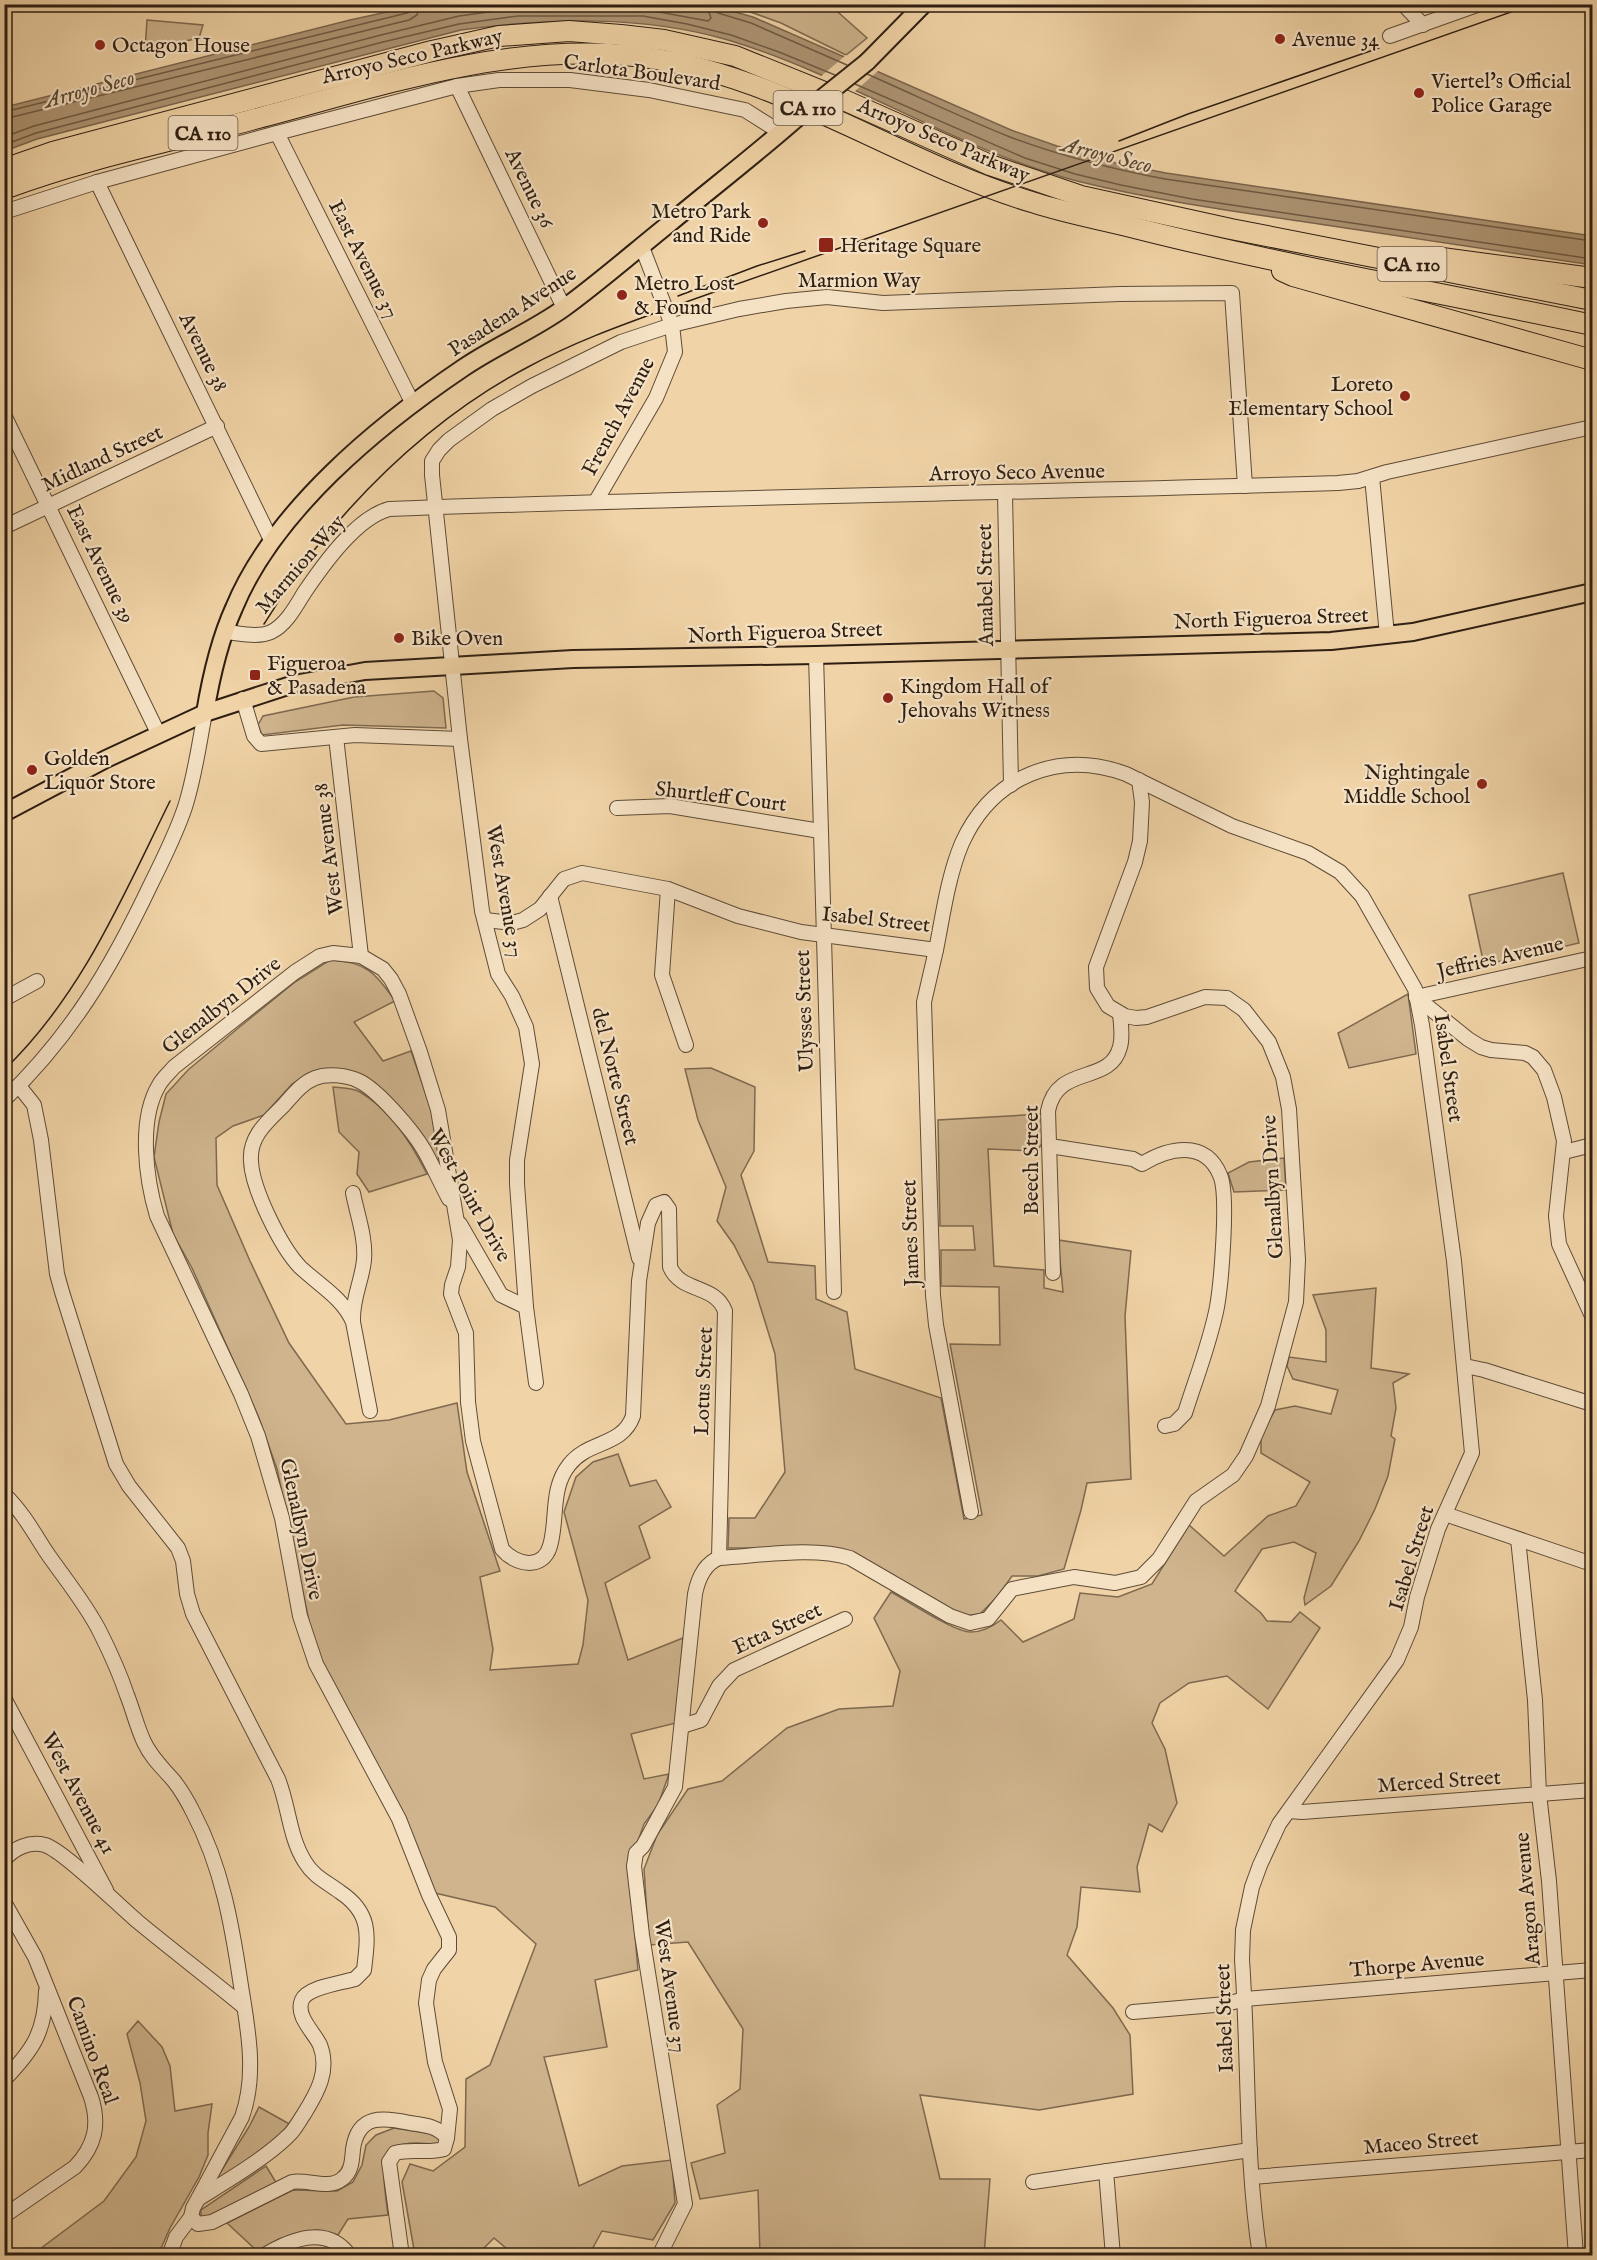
<svg xmlns="http://www.w3.org/2000/svg" width="1597" height="2260" viewBox="0 0 1597 2260" font-family="'IM FELL English',serif">
	<style>
		.green { fill: #cfb48d; stroke: #7e6950; stroke-width: 1.5 }
		.water { fill: #ae9574; stroke: #7b654d; stroke-width: 1.5 }
		.pier { fill: #f0d3a6 }
		.lines { fill: none; stroke-linecap: round; stroke-linejoin: round }
		.shore { stroke: #6e5a43; stroke-width: 1.5 }
		.minor-casing { stroke: #5e4b37; stroke-width: 16 }
		.major-casing { stroke: #2e1e12; stroke-width: 20 }
		.highway-casing { stroke: #2e1e12; stroke-width: 22 }
		.minor { stroke: #f5e2c5; stroke-width: 14 }
		.major { stroke: #f0d3a6; stroke-width: 16 }
		.highway { stroke: #f0d3a6; stroke-width: 20 }
		.tram { stroke: #2e1e12; stroke-width: 1.5 }
		.major-bridge-casing { stroke: #2e1e12; stroke-width: 20; stroke-linecap: butt }
		.major-bridge { stroke: #f0d3a6; stroke-width: 16 }
		.poi-dot { fill: #8f2418; stroke: #f5e2c5; stroke-width: 2 }
		.labels { text-anchor: middle; stroke-width: 4.5; stroke-linejoin: round; paint-order: stroke }
		.shield { fill: #f5e2c5; stroke: #6a5948; stroke-width: 1.5 }
		.shield-label { font-size: 20px; font-weight: bold; fill: #2e1e12 }
		.poi-label { font-size: 21px; fill: #2e1e12; stroke: #f5e2c5; text-anchor: start }
		.street-label { font-size: 21px; fill: #2e1e12; stroke: #f5e2c5 }
		.water-label { font-size: 22px; font-style: italic; fill: #5b4834; stroke: #f5e2c5 }
	</style>
	<rect width="100%" height="100%" fill="#f0d3a6"/>
	<filter id="stains"><feTurbulence type="fractalNoise" baseFrequency=".00333" numOctaves="4"/><feColorMatrix values="0 0 0 0 .2 0 0 0 0 .09 0 0 0 0 .02 0 0 0 .5 -.17"/></filter>
	<radialGradient id="worn" r=".72"><stop offset=".6" stop-color="#630" stop-opacity="0"/><stop offset="1" stop-color="#630" stop-opacity=".3"/></radialGradient>
	<!-- green -->
	<g class="green">
		<path d="M731,5H830L867,38L846,55L781,23Z"/>
		<path d="M147,20L203,25L199,38L145,50Z"/>
		<path d="M434,691L443,698L446,728L343,725L262,735L258,725L263,716L354,697Z"/>
		<path d="M1563,873L1579,943L1484,965L1469,895Z"/>
		<path d="M330,960C365,961 376,973 395,1001L354,1022L383,1061L411,1051L431,1109L441,1170L385,1094L313,1072L292,1084L264,1115L233,1126L216,1138L217,1185L250,1261L289,1343L346,1424L389,1420L457,1403L467,1472L500,1571L480,1577L493,1649L490,1670L578,1664L583,1645L588,1600L564,1512L576,1477L593,1462L618,1454L630,1486L656,1480L671,1507L639,1526L650,1558L605,1583L628,1660L683,1638L676,1723L631,1734L644,1779L669,1774L658,1805L644,1824L629,1866L638,1970L595,1980L607,2047L544,2057L579,2186L622,2166L672,2160L675,2203L653,2240L602,2231L589,2255H514L494,2238L477,2255H415L402,2182L410,2164L433,2171L465,2147L466,2079L490,2065L536,1944L495,1907L435,1893L331,1683L313,1640L277,1469L259,1418L192,1268L173,1234L154,1157L159,1122L166,1094L188,1070L242,1025L295,982Z"/>
		<path d="M1408,994L1416,1054L1349,1068L1338,1033Z"/>
		<path d="M711,1068L755,1087L754,1151L741,1175L768,1262L815,1266L816,1299L847,1312L855,1369L941,1398L964,1519L982,1515L950,1344L1000,1345L999,1287L941,1286V1250H975L973,1226H940L938,1120L1042,1114L1045,1139L1037,1151L988,1149L994,1266L1044,1270V1288L1063,1292L1058,1240L1131,1251L1125,1316L1131,1479L1087,1483L1081,1510L1064,1569L1038,1576H1012L998,1596L980,1614L963,1616L822,1548H728L729,1518H755L785,1472L775,1354L753,1283L734,1245L717,1221L726,1187L698,1120L685,1069Z"/>
		<path d="M333,1087C342,1088 353,1088 360,1092C391,1110 412,1144 427,1174L369,1192L357,1174L359,1152L339,1132Z"/>
		<path d="M1284,1158L1286,1190L1234,1192L1228,1173L1249,1162Z"/>
		<path d="M1376,1288L1371,1368L1409,1374L1393,1383L1396,1408L1391,1436L1395,1439L1388,1476L1375,1509L1359,1541L1331,1586L1305,1605L1304,1598L1316,1553L1294,1542L1262,1549L1235,1591L1261,1613L1267,1621L1291,1622L1300,1612L1320,1628L1268,1709L1227,1676L1189,1683L1160,1703L1152,1723L1165,1749L1177,1803L1162,1832L1149,1824L1137,1867L1140,1892L1081,1887L1077,1927L1067,1955L1113,2008L1130,2035L1133,2094L1039,2110L920,2095L940,2179H990L984,2255H760L758,2190L700,2199L691,2163L725,2153L717,2105L740,2089L743,2029L688,1942L649,1945L644,1869L657,1835L688,1789L722,1781L787,1728L839,1709L893,1706L900,1671L874,1618L891,1592C908,1601 954,1632 971,1632C983,1632 992,1627 1001,1620L1023,1642L1074,1619L1080,1593L1118,1597L1152,1584L1189,1525L1224,1556L1268,1516L1296,1506L1310,1482L1261,1453V1436L1275,1410L1295,1406L1331,1414L1338,1390L1293,1379L1287,1366L1289,1357L1326,1362V1330L1313,1295Z"/>
		<path d="M138,2021L162,2047L170,2066L175,2111L212,2104L208,2133V2155L199,2177L170,2228L158,2255H32L104,2201L136,2157L146,2121L140,2083L127,2034Z"/>
		<path d="M259,2107L293,2126L284,2136L215,2181L249,2127Z"/>
		<path d="M394,2128L433,2134L443,2141L438,2145C374,2134 382,2167 388,2215L348,2219L338,2235L317,2230L279,2239L257,2251L227,2223L293,2190L337,2191L353,2182L362,2165L366,2145L376,2135Z"/>
		<path d="M266,2166L277,2184L204,2219L201,2216V2210Z"/>
	</g>
	<!-- water -->
	<path class="water" d="M419,5H710L753,17L1011,130L1057,146L1119,164L1166,173L1592,236V265C1502,251 1411,237 1319,224C1238,212 1157,201 1077,181C955,149 848,76 728,40C642,15 549,18 461,30L37,139L5,151V107L350,20Z"/>
	<!-- pier -->
	<path class="pier" d="M846,55L879,70L853,93L819,78Z"/>
	<g class="lines">
		<!-- shore -->
		<g class="shore">
			<path d="M714,4V9L718,13L751,23L847,65"/>
			<path d="M867,74C915,95 962,118 1010,137C1061,156 1112,169 1165,179L1592,241"/>
			<path d="M855,84L1025,158L1075,174L1121,185L1192,199L1592,259"/>
			<path d="M4,112L407,13L412,10V4"/>
			<path d="M4,119L409,20L417,15L420,4"/>
			<path d="M4,137L34,126L381,35L459,16L518,8L643,9L708,21L711,18L706,4"/>
			<path d="M4,145L36,133L383,42L459,24L518,16H643L687,24L731,35L779,52L835,75"/>
		</g>
		<defs>
			<g id="minor">
				<path d="M1403,4L1423,25"/>
				<path d="M1390,36L1480,4"/>
				<path d="M457,86L564,308"/>
				<path d="M277,133L413,404"/>
				<path d="M97,182L272,542"/>
				<path d="M4,212L97,182L277,133L457,86L499,80H570L649,90L745,110L780,132"/>
				<path d="M4,415L158,733"/>
				<path d="M1372,477L1387,635"/>
				<path d="M1005,494L1011,785"/>
				<path d="M596,501L656,398L675,352L672,325L642,247"/>
				<path d="M4,527L217,426"/>
				<path d="M225,632C239,633 258,638 271,632C286,625 296,606 304,593C323,565 356,518 389,509C705,497 1022,493 1338,483L1358,481L1387,472L1592,427"/>
				<path d="M816,655L834,1292"/>
				<path d="M243,699L254,736L261,744L355,735L460,739"/>
				<path d="M336,737L361,956"/>
				<path d="M617,808L670,806L820,831"/>
				<path d="M668,889L662,975L686,1045"/>
				<path d="M550,896L639,1258"/>
				<path d="M485,920L512,923L523,920L540,909L564,879L582,873L668,889L738,916L801,932L936,950C943,915 948,876 962,843C992,777 1058,749 1126,774L1232,826L1308,853L1340,872L1362,896L1415,989L1422,1025L1454,1261L1472,1453L1438,1529L1417,1597L1411,1627L1397,1660L1279,1824L1260,1865L1252,1887L1243,1930L1242,1960C1249,2058 1245,2158 1260,2256"/>
				<path d="M936,950L924,1002L933,1295L936,1325L971,1512"/>
				<path d="M1416,997L1468,1039L1481,1047L1491,1050L1525,1053L1533,1057L1544,1070L1554,1097L1564,1141L1556,1216L1559,1244L1592,1316"/>
				<path d="M1416,997L1592,958"/>
				<path d="M4,999L37,981"/>
				<path d="M19,1086L34,1105L41,1140L57,1274L62,1292L116,1464L129,1486L178,1548L183,1561L187,1594L193,1614L278,1779C289,1806 289,1837 305,1862C314,1877 327,1882 340,1892C372,1913 368,1936 364,1970L355,1979C341,1983 308,1987 302,2000C295,2016 314,2032 320,2045C330,2071 317,2093 304,2114C299,2121 295,2130 288,2136C266,2158 225,2182 198,2199L193,2208L191,2217L198,2224L212,2222L292,2182C307,2179 329,2190 342,2179C352,2172 352,2160 353,2149C358,2114 383,2117 410,2123C424,2125 438,2126 447,2138L444,2149C427,2154 412,2148 395,2153L389,2162L402,2256"/>
				<path d="M4,1100C71,1036 111,968 150,886C163,860 176,834 185,807C195,776 199,744 205,713"/>
				<path d="M1050,1146L1133,1159L1142,1164C1168,1148 1205,1139 1220,1175C1229,1194 1221,1284 1217,1307C1210,1343 1196,1378 1185,1413L1174,1424L1165,1426"/>
				<path d="M1564,1152L1592,1145"/>
				<path d="M460,1224L501,1295L526,1307"/>
				<path d="M1053,1273L1048,1111C1057,1063 1110,1086 1120,1047C1123,1037 1121,1024 1120,1014"/>
				<path d="M353,1321C352,1299 362,1281 364,1260C366,1238 357,1214 353,1193"/>
				<path d="M1465,1366L1484,1370L1592,1404"/>
				<path d="M536,1383L526,1307L517,1184V1160L532,1064L526,1027L512,996L498,974L482,911L460,739L432,475V461L439,450L449,440L492,409L532,386L621,342L672,325L739,309L786,301L827,297L883,303L1120,294L1232,293L1245,486"/>
				<path d="M370,1411L353,1322C343,1298 319,1285 300,1267C281,1247 252,1189 251,1161C249,1136 268,1121 284,1105C293,1095 302,1083 315,1078C327,1073 347,1075 359,1081C378,1090 413,1131 424,1150C433,1166 440,1182 449,1199"/>
				<path d="M4,1494C22,1511 34,1533 47,1553C65,1579 86,1604 100,1632C110,1652 120,1674 127,1695C133,1710 137,1727 144,1742C152,1759 163,1768 174,1781C181,1790 188,1802 193,1812C222,1867 232,1925 241,1986C248,2029 257,2075 242,2117L199,2197"/>
				<path d="M1445,1514L1592,1564"/>
				<path d="M1518,1539L1535,1700L1539,1794L1549,1881L1576,2256"/>
				<path d="M4,1698L106,1890"/>
				<path d="M682,1726L701,1720L719,1686L734,1670L845,1619"/>
				<path d="M1289,1811L1302,1812L1592,1790"/>
				<path d="M4,1860C14,1848 29,1841 45,1845C64,1851 118,1905 137,1921C172,1950 209,1978 244,2007"/>
				<path d="M4,1902L35,1957L91,2097C100,2125 95,2146 75,2167L4,2216"/>
				<path d="M1133,2012L1226,2004L1245,1999L1592,1970"/>
				<path d="M4,2080C32,2051 45,2033 46,1991"/>
				<path d="M447,2138L450,2109L435,2062L426,2003L429,1980L434,1969L449,1950V1937L429,1895L399,1819L316,1664L300,1616L282,1518L258,1436L241,1394L157,1216C146,1179 138,1120 159,1085C163,1078 169,1073 174,1067L295,972L320,956L333,953L361,956L383,969L391,979L399,994L420,1052L438,1110L460,1240L458,1267L452,1285L451,1294L466,1333L468,1402L473,1441L502,1549C515,1565 543,1571 550,1546C558,1519 550,1489 569,1465C588,1440 622,1447 633,1416L639,1281L648,1223L656,1205L664,1202L669,1209L670,1267C681,1293 715,1284 725,1311L719,1558"/>
				<path d="M1106,2171L1113,2256"/>
				<path d="M1252,2177L1592,2150"/>
				<path d="M1033,2182L1250,2150"/>
				<path d="M169,2256L176,2237L191,2217"/>
				<path d="M263,2256C291,2239 327,2224 350,2256"/>
				<path d="M659,2256L685,2204L642,1935L634,1866L636,1853L643,1846L675,1787L695,1594C698,1579 704,1564 719,1558C758,1556 813,1546 850,1558L950,1616L970,1623L988,1619L1012,1589L1074,1577L1115,1583L1141,1577L1159,1559L1196,1501L1233,1475L1246,1456L1268,1406L1296,1302L1298,1260L1289,1109L1283,1077L1269,1042L1244,1010L1227,998L1205,997L1147,1017L1136,1018L1125,1016L1108,1006L1097,988L1096,967L1135,862L1140,841L1142,802L1139,780"/>
			</g>
			<g id="major">
				<path d="M867,62L924,4"/>
				<path d="M205,713C211,677 219,641 234,608C274,511 377,426 463,368C495,346 532,331 564,308C601,281 635,251 670,223C712,188 755,155 796,119"/>
				<path d="M4,813L106,759L205,713L294,684L365,671L573,659L816,655L1331,641L1413,632L1592,592"/>
			</g>
			<g id="highway">
				<path d="M4,169L53,152L432,51L499,36L569,31L621,35L664,40L735,56L844,100L990,165L1081,196L1231,229L1592,300"/>
				<path d="M4,189C84,159 169,142 251,120C374,88 496,45 624,55C772,67 895,162 1035,203C1066,213 1099,219 1131,227C1284,266 1439,292 1592,325"/>
				<path d="M1442,258L1592,278"/>
				<path d="M1282,271L1293,276L1592,360"/>
			</g>
		</defs>
		<!-- minor casing -->
		<use href="#minor" class="minor-casing"/>
		<!-- major casing -->
		<use href="#major" class="major-casing"/>
		<!-- highway casing -->
		<use href="#highway" class="highway-casing"/>
		<!-- minor -->
		<use href="#minor" class="minor"/>
		<!-- major -->
		<use href="#major" class="major"/>
		<!-- highway -->
		<use href="#highway" class="highway"/>
		<!-- tram -->
		<g class="tram">
			<path d="M1119,141L1188,114L1379,48"/>
			<path d="M678,296L757,266L805,251"/>
			<path d="M264,624C281,598 296,572 315,549C374,476 445,411 528,367C572,343 619,326 666,309L1534,4"/>
			<path d="M4,1070C82,995 123,896 170,801"/>
		</g>
		<defs>
			<path id="major-bridge" d="M796,119L867,62"/>
		</defs>
		<!-- major-bridge casing -->
		<use href="#major-bridge" class="major-bridge-casing"/>
		<!-- major-bridge -->
		<use href="#major-bridge" class="major-bridge"/>
	</g>
	<!-- markers -->
	<g class="poi-dot">
		<circle cx="1280" cy="39" r="6"/>
		<circle cx="100" cy="45" r="6"/>
		<circle cx="1419" cy="93" r="6"/>
		<circle cx="763" cy="223" r="6"/>
		<rect x="818" y="237" width="16" height="16" rx="3"/>
		<circle cx="622" cy="295" r="6"/>
		<circle cx="1405" cy="396" r="6"/>
		<circle cx="399" cy="638" r="6"/>
		<rect x="249" y="669" width="12" height="12" rx="3"/>
		<circle cx="888" cy="698" r="6"/>
		<circle cx="32" cy="770" r="6"/>
		<circle cx="1482" cy="784" r="6"/>
	</g>
	<g class="labels">
		<!-- shield labels -->
		<g class="shield">
			<rect x="773.5" y="91" width="69" height="34" rx="4.5"/>
			<rect x="168.5" y="116" width="69" height="34" rx="4.5"/>
			<rect x="1377.5" y="247" width="69" height="34" rx="4.5"/>
		</g>
		<g class="shield-label">
			<text x="808" y="115">CA 110</text>
			<text x="203" y="140">CA 110</text>
			<text x="1412" y="271">CA 110</text>
		</g>
		<!-- poi labels -->
		<g class="poi-label">
			<text x="1292" y="46">Avenue 34</text>
			<text x="112" y="52">Octagon House</text>
			<text x="1431" y="88">Viertel's Official<tspan x="1431" dy="24">Police Garage</tspan></text>
			<text x="751" y="218" text-anchor="end">Metro Park<tspan x="751" dy="24">and Ride</tspan></text>
			<text x="840" y="252">Heritage Square</text>
			<text x="634" y="290">Metro Lost<tspan x="634" dy="24">&amp; Found</tspan></text>
			<text x="1393" y="391" text-anchor="end">Loreto<tspan x="1393" dy="24">Elementary School</tspan></text>
			<text x="411" y="645">Bike Oven</text>
			<text x="267" y="670">Figueroa<tspan x="267" dy="24">&amp; Pasadena</tspan></text>
			<text x="900" y="693">Kingdom Hall of<tspan x="900" dy="24">Jehovahs Witness</tspan></text>
			<text x="44" y="765">Golden<tspan x="44" dy="24">Liquor Store</tspan></text>
			<text x="1470" y="779" text-anchor="end">Nightingale<tspan x="1470" dy="24">Middle School</tspan></text>
		</g>
		<!-- street labels -->
		<g class="street-label">
			<text transform="translate(412 56) rotate(-13)" y="7">Arroyo Seco Parkway</text>
			<text transform="translate(642 72) rotate(8)" y="7">Carlota Boulevard</text>
			<text transform="translate(944 140) rotate(23)" y="7">Arroyo Seco Parkway</text>
			<text transform="translate(530 188) rotate(64)" y="7">Avenue 36</text>
			<text transform="translate(364 259) rotate(63)" y="7">East Avenue 37</text>
			<text x="859" y="287">Marmion Way</text>
			<text transform="translate(512 311) rotate(-33)" y="7">Pasadena Avenue</text>
			<text transform="translate(204 352) rotate(64)" y="7">Avenue 38</text>
			<text transform="translate(618 416) rotate(-62)" y="7">French Avenue</text>
			<text transform="translate(102 458) rotate(-25)" y="7">Midland Street</text>
			<text transform="translate(1017 472) rotate(-1)" y="7">Arroyo Seco Avenue</text>
			<text transform="translate(101 564) rotate(64)" y="7">East Avenue 39</text>
			<text transform="translate(300 564) rotate(-49)" y="7">Marmion Way</text>
			<text transform="translate(985 585) rotate(-91)" y="7">Amabel Street</text>
			<text transform="translate(1271 618) rotate(-2)" y="7">North Figueroa Street</text>
			<text transform="translate(785 632) rotate(-2)" y="7">North Figueroa Street</text>
			<text transform="translate(721 796) rotate(7)" y="7">Shurtleff Court</text>
			<text transform="translate(328 849) rotate(-97)" y="7">West Avenue 38</text>
			<text transform="translate(505 891) rotate(80)" y="7">West Avenue 37</text>
			<text transform="translate(876 919) rotate(6)" y="7">Isabel Street</text>
			<text transform="translate(1500 957) rotate(-13)" y="7">Jeffries Avenue</text>
			<text transform="translate(221 1005) rotate(-38)" y="7">Glenalbyn Drive</text>
			<text transform="translate(804 1011) rotate(-92)" y="7">Ulysses Street</text>
			<text transform="translate(1449 1068) rotate(82)" y="7">Isabel Street</text>
			<text transform="translate(616 1076) rotate(76)" y="7">del Norte Street</text>
			<text transform="translate(1031 1160) rotate(-90)" y="7">Beech Street</text>
			<text transform="translate(1272 1187) rotate(-93)" y="7">Glenalbyn Drive</text>
			<text transform="translate(470 1195) rotate(61)" y="7">West Point Drive</text>
			<text transform="translate(910 1233) rotate(-92)" y="7">James Street</text>
			<text transform="translate(703 1381) rotate(-88)" y="7">Lotus Street</text>
			<text transform="translate(302 1529) rotate(78)" y="7">Glenalbyn Drive</text>
			<text transform="translate(1411 1558) rotate(-73)" y="7">Isabel Street</text>
			<text transform="translate(777 1628) rotate(-25)" y="7">Etta Street</text>
			<text transform="translate(1439 1781) rotate(-4)" y="7">Merced Street</text>
			<text transform="translate(79 1793) rotate(62)" y="7">West Avenue 41</text>
			<text transform="translate(1527 1899) rotate(-95)" y="7">Aragon Avenue</text>
			<text transform="translate(1417 1964) rotate(-5)" y="7">Thorpe Avenue</text>
			<text transform="translate(671 1986) rotate(82)" y="7">West Avenue 37</text>
			<text transform="translate(1224 2018) rotate(-92)" y="7">Isabel Street</text>
			<text transform="translate(93 2050) rotate(70)" y="7">Camino Real</text>
			<text transform="translate(1421 2142) rotate(-5)" y="7">Maceo Street</text>
		</g>
		<!-- water labels -->
		<g class="water-label">
			<text transform="translate(89 88) rotate(-15)" y="8">Arroyo Seco</text>
			<text transform="translate(1107 154) rotate(14)" y="8">Arroyo Seco</text>
		</g>
	</g>
	<!-- margin -->
	<rect width="1597" height="2260" fill="none" stroke="#f0d3a6" stroke-width="24"/>
	<rect x="6" y="6" width="1585" height="2248" fill="none" stroke="#2e1e12" stroke-width="3"/>
	<rect x="12" y="12" width="1573" height="2236" fill="none" stroke="#2e1e12" stroke-width="1.5"/>
	<rect width="100%" height="100%" filter="url(#stains)"/>
	<rect width="100%" height="100%" fill="url(#worn)"/>
</svg>
